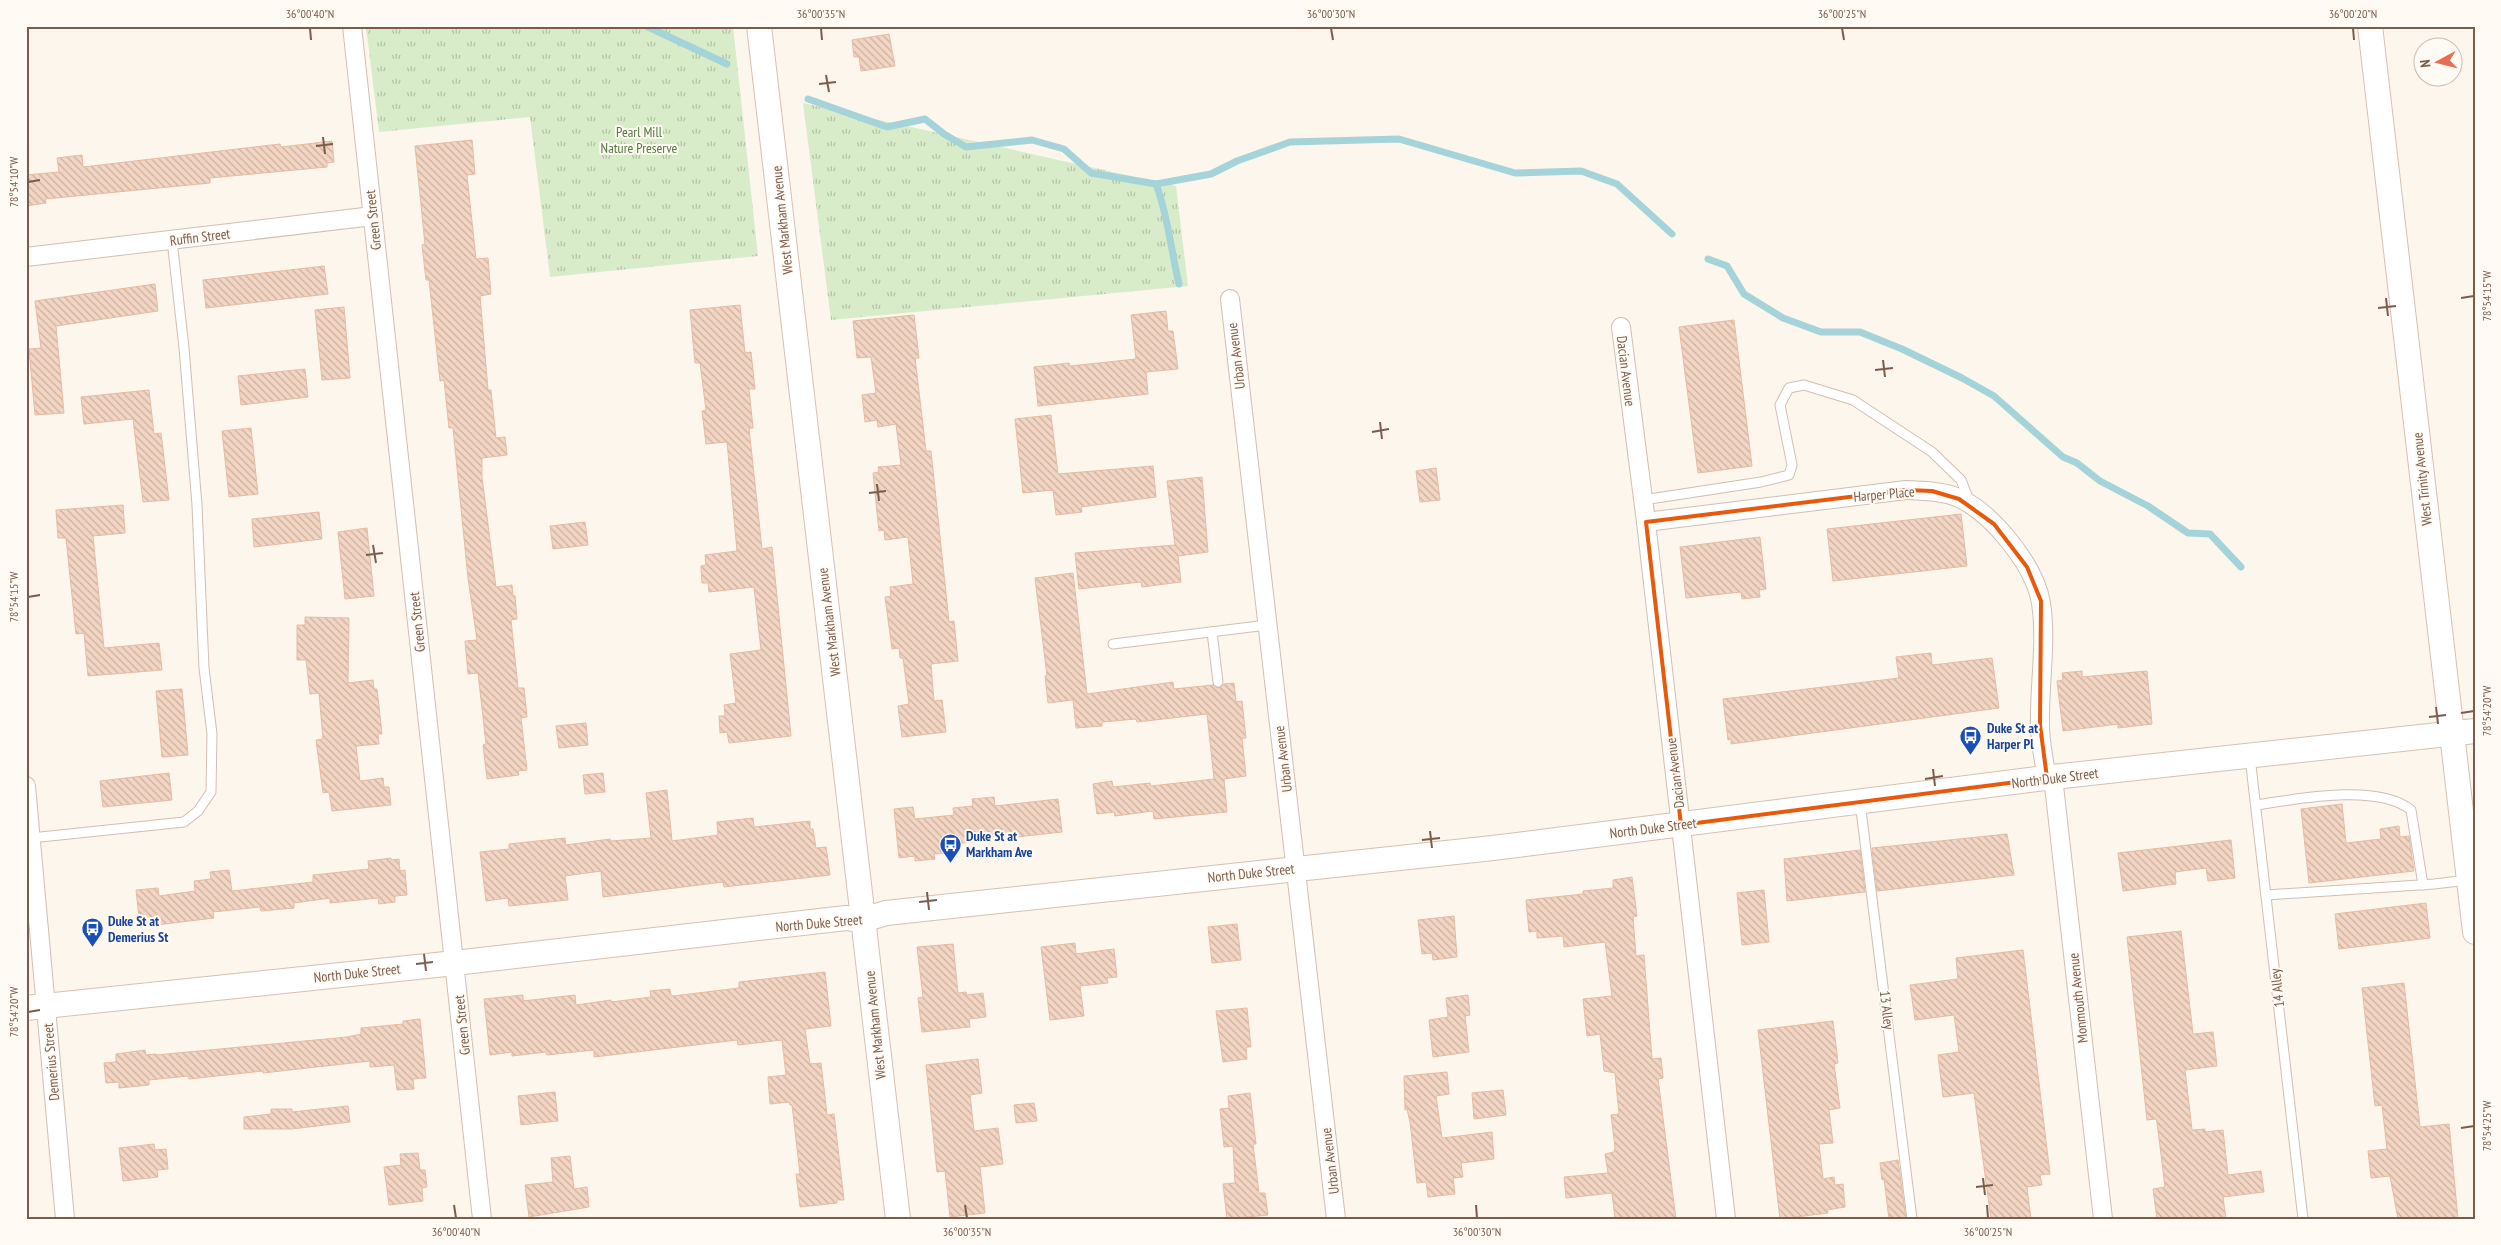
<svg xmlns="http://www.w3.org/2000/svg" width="2501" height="1245" viewBox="0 0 2501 1245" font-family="'PT Sans Narrow',sans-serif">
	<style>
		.park { fill: url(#park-tufts) }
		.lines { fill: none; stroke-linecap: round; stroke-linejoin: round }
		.stream { stroke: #a5d3da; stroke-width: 7 }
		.building { fill: url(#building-back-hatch); stroke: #e6bba3 }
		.lane-casing { stroke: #d1beb0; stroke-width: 11 }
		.street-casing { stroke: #d1beb0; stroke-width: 20 }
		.secondary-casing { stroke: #d6c0b0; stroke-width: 26 }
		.lane { stroke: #fff; stroke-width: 9 }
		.street { stroke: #fff; stroke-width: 18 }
		.secondary { stroke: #fff; stroke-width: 24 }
		.marked { fill: none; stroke: #e8590c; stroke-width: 4; stroke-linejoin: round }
		.ticks { fill: none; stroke: #7a5c4d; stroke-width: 2 }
		.labels { text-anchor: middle; stroke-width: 4; stroke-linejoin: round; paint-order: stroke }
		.park-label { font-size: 14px; fill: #537a41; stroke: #fffaf3 }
		.street-label { font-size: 14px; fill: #7a5c4d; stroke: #fffaf3 }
		.transit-label { font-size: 14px; font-weight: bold; fill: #164399; stroke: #fffaf3; text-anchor: start }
		.neatline { fill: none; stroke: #7a5c4d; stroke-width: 2 }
		.ticks-label { font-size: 12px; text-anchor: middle; fill: #7a5c4d }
	</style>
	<defs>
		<pattern id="park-tufts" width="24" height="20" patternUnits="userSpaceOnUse" patternTransform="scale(1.25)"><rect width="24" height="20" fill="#d8ecc9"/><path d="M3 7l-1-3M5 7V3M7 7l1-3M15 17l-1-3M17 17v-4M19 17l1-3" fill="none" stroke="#b4c2a5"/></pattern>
		<pattern id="building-back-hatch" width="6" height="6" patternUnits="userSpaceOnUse" patternTransform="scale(1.25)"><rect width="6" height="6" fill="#f3d5c3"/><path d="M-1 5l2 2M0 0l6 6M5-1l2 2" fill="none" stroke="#cab0a1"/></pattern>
	</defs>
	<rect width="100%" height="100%" fill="#fdf6ec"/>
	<!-- park -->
	<g class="park">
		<path d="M366,26H733L758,256L550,277L530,117L379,132Z"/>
		<path d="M803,103L1176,186L1188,286L831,320Z"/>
	</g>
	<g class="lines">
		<!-- stream -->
		<g class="stream">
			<path d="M646,26L727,64"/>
			<path d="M808,99L887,127L925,119L944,134L966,147L1032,140L1064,149L1091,173L1156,184L1211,174L1237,161L1290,142L1399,139L1515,173L1581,171L1617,184L1672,234"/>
			<path d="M1156,184C1168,215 1171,251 1179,284"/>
			<path d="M1708,259L1727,266L1744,294L1783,318L1821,332H1860L1902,349L1962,378L1994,396L2063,457L2077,463L2100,481L2148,506L2188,533L2210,534L2241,567"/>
		</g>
	</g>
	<!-- building -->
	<g class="building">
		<path d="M889,34L895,66L861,71L859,57H854L852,40Z"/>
		<path d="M472,140L475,174L467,175L476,259L488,258L491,294L480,296L488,390H491L496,438L505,437L507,455L482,458V477L496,587L512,585L513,596H515L517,619L511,620L518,688H524L527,717L521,718L527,770L518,771L519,775L487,779L483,745L486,744L478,673L468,674L465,641L477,640L468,578L453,428H449L444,380L440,381L429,280H426L422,245L425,244L415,146Z"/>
		<path d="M332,141L334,162L327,163V167L210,178V183L45,199L46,203L26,206V175L59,172L57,158L82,155L83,167L280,144L281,147Z"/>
		<path d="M324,266L328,294L206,308L203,280Z"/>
		<path d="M155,284L158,311L56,326L64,413L35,415L29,349L41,348L35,301Z"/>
		<path d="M740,305L745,353L751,352L755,389H749L753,428H749L762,549L772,547L791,736L729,743L727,732L720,733L719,716H725L724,705L736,703L730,654L761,650L754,587L709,592L708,583H702L701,566L706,565L705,555L737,551L727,442L706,444L702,411L706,410L700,363H695L690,310Z"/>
		<path d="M344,307L350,378L322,380L315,310Z"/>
		<path d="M1166,311L1168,331H1173L1178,369L1146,372L1148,394L1038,406L1034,367L1069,363L1070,366L1136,359L1131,315Z"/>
		<path d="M914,315L919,358H915L926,451H931L949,622L954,621L958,661L931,664L934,701L942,700L946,732L902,737L898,706L909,704L903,658H900L899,648L892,649L885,597L891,596L890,587L913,584L912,574L908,537L885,540L884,530L879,531L873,473L879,472L878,467L901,465L896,424L878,427L877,420L865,422L862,395L876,393L871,357L857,358L853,321Z"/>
		<path d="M1734,320L1752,466L1698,473L1679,327Z"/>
		<path d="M305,369L308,397L241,405L238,376Z"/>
		<path d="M149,390L154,434L161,433L169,500L143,502L133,419L84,424L81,397Z"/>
		<path d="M1051,415L1058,474L1153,466L1156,497L1081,507L1082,512L1056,515L1053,490L1023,493L1015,419Z"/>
		<path d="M251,428L258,494L229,497L222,431Z"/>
		<path d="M1436,468L1440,500L1420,502L1416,471Z"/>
		<path d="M1202,477L1208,552L1178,556L1181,582L1142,587L1141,582L1079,589L1075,553L1175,545L1167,481Z"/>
		<path d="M123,505L125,533L93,536L104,648L159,643L162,670L88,676L84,633L76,634L66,538H58L56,510Z"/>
		<path d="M319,512L322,539L254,547L252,519Z"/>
		<path d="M1961,514L1967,566L1833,581L1827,529Z"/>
		<path d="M585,522L588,545L553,549L550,526Z"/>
		<path d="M367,528L374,596L345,599L338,532Z"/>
		<path d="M1760,537L1766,589L1759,590L1760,597L1742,599L1741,592L1686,598L1680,547Z"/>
		<path d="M1073,573L1087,694L1173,682L1174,689L1213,685L1218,688L1224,684L1234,683L1236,702L1242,701L1246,738H1242L1246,776L1224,779L1227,812L1154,819L1153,811L1115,816L1114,812L1097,814L1093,784L1112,781L1113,787L1150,783L1151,786L1214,779L1207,714L1137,722L1136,719L1102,722V726L1076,728L1073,700L1048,703L1045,676H1047L1035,578Z"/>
		<path d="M305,617L349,618L348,683L373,680L374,689H377L382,734H378L379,744L356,746L360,781L383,778L384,787H389L391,805L332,811L329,792L323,793L316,740L323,739L319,693L310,694L306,660H297V625H305Z"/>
		<path d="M1931,653L1932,665L1992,658L1999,708L1731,744V739L1728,740L1723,699L1899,678L1896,657Z"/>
		<path d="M2082,671V677L2147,671L2152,724L2118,728V724L2063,731L2057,681L2063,680L2062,673Z"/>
		<path d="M182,689L188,755L162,757L156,691Z"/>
		<path d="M586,723L588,745L559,748L556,726Z"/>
		<path d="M169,773L172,800L103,807L100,781Z"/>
		<path d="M603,773L605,792L585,794L583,775Z"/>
		<path d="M667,790L672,841L718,835L717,822L753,818L754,827L810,821V829H813L816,848L826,847L830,875L724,887L723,882L603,897L601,871L565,876L568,900L509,906L508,898L486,901L480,852L509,849V844L565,838L566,845L610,839L611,841L651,838L646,793Z"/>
		<path d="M994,797L995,806L1058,799L1062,832L944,845V853L934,854L935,859L915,861V856L899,858L894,809L913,807L915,819L954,815L953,808L973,806L972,799Z"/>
		<path d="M2342,804L2346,843L2381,839L2380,829L2399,826L2400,837L2409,836L2414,871L2309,883L2301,809Z"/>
		<path d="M2007,834L2014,875L1877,891L1872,848Z"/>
		<path d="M2231,840L2235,878L2208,881L2206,868L2175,872L2176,884L2123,891L2118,853Z"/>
		<path d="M1860,850L1865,892L1787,901L1784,859Z"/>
		<path d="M391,858V860L399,859L400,871L405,870L407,895L395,896V902L379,904L378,898L330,903V898L294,903V908L261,911L260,907L213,912L214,918L140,927L136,890L158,888L159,896L195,891L194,881L211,879L210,872L229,870L232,891L313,882V875L369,869L368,861Z"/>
		<path d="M1632,877L1637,916L1633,917L1636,956L1644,955L1652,1059L1661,1058L1663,1078L1658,1079L1676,1219H1615L1612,1193L1566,1198L1564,1177L1608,1173L1605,1154L1614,1152L1615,1147L1611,1115L1619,1114L1615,1073L1604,1071L1600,1034L1587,1036L1583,999L1612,996L1605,942L1564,947L1563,936L1537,938V931L1529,932L1526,900L1583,894V891L1613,888V880Z"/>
		<path d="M1764,890L1769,942L1742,945L1737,893Z"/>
		<path d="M2426,903L2430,938L2339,949L2335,914Z"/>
		<path d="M1454,916L1457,957L1433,960L1432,953L1422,954L1418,920Z"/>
		<path d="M1237,924L1241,960L1212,963L1208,927Z"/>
		<path d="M2181,931L2193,1034L2213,1032L2217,1066L2185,1070L2192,1130L2205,1129V1132L2223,1130L2228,1175L2261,1171L2264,1192L2223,1197L2226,1219H2157L2153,1189L2165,1187L2157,1122L2156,1119L2147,1120L2127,937Z"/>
		<path d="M1075,943L1076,954L1114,949L1117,977L1107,978L1108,983L1080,986L1084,1016L1050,1020L1041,947Z"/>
		<path d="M953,944L958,993L966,992L967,995L983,993L986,1017L969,1019L970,1027L922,1032L918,998L923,997L917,947Z"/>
		<path d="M2023,950L2050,1174L2040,1175L2042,1185L2027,1187L2031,1219H1991L1974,1093L1943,1097L1938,1055L1959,1052L1954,1015L1915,1020L1910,985L1958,979L1956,958Z"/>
		<path d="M825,972L831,1026L805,1029L810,1064L821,1063L827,1115L834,1114L844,1200H837V1203L800,1207L796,1174H800L792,1105H790L789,1102L770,1104L768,1077L786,1075L782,1040L738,1045L737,1040L594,1057V1050L547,1055L546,1052L512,1056V1052L490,1055L484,999L523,995V1001L575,995L576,1005L611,1000V1002L651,997L650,991L670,989L671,995L673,996L739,988V982Z"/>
		<path d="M2404,983L2420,1127L2449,1124L2458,1219H2398L2390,1176L2371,1178L2368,1151L2387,1149L2382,1105L2375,1106L2362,988Z"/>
		<path d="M1468,995L1470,1015L1465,1016L1469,1052L1433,1057L1429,1020L1448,1017L1446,998Z"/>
		<path d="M1247,1008L1251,1047H1246L1247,1059L1223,1062L1216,1011Z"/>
		<path d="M420,1019L426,1078L413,1079L414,1089L397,1090L394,1065L370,1067V1061L263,1073V1071L189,1079L188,1076L149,1080V1085L119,1088V1082L106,1083L104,1063L116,1062V1054L145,1050L146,1055L156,1054V1055L347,1037L361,1034V1028L403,1024V1021Z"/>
		<path d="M1833,1021L1838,1063L1834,1064L1840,1108L1829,1110L1833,1143L1819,1144L1823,1179L1834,1177L1835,1185L1843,1184L1845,1207L1827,1210L1828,1213L1780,1219L1758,1030Z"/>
		<path d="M978,1059L982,1093L970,1095L974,1131L998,1128L1003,1164L980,1167L985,1213L950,1217L945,1171L937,1172L926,1065Z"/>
		<path d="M1447,1072L1449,1094L1436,1096L1442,1138L1492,1132L1494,1159L1461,1163L1463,1177L1453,1178L1455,1194L1428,1197L1426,1182L1417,1183L1410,1122L1407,1109L1405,1110L1404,1076Z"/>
		<path d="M1503,1090L1506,1115L1474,1119L1472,1093Z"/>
		<path d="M555,1092L558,1121L521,1125L518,1096Z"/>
		<path d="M1250,1093L1256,1144H1253L1259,1193H1265L1268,1215L1227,1219L1223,1184L1235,1183L1233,1146L1224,1147L1220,1109L1229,1108L1228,1096Z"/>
		<path d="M1034,1103L1037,1121L1016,1123L1014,1105Z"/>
		<path d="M348,1106L350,1122L292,1129H244V1117L271,1114V1109H292V1112Z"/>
		<path d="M154,1144L155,1150L166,1149L168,1169L157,1170L158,1177L123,1181L119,1148Z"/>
		<path d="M418,1153L420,1170H425L427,1187L422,1188L423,1201L389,1205L384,1167L401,1165L400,1154Z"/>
		<path d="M570,1156L574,1189L587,1187L589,1207L529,1217L525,1185L553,1182L551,1158Z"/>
		<path d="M1898,1160L1906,1219H1889L1884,1179L1882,1180L1880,1163Z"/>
	</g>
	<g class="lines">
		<defs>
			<g id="lane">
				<path d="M1643,500L1761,482L1789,475L1792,465L1780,405L1789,388L1804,385L1853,400L1932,452L1961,480L1970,503"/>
				<path d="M1212,632L1218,682"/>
				<path d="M1113,644L1267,625"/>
				<path d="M2250,757L2303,1219"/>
				<path d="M1860,802L1912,1219"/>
				<path d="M2256,805C2297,799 2377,783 2411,810L2423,885"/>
				<path d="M31,838L184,822L198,811L211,792L212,734L204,668L197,505L184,348L172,240"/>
				<path d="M2266,895L2434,884L2468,880"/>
			</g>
			<g id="street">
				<path d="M352,26L482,1219"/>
				<path d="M26,257L373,216"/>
				<path d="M1230,299L1336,1219"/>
				<path d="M1621,327L1646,522L1726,1219"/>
				<path d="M1646,522L1906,490C1924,491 1942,491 1959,498C1993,514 2035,566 2041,603C2047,643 2039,685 2040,725C2040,743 2044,761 2047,778"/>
				<path d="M2053,777L2103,1219"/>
				<path d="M26,786L65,1219"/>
			</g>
			<g id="secondary">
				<path d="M759,26L898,1219"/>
				<path d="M2370,26L2475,932"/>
				<path d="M26,1008L455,963L846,918L863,920L886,913L1493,848L2053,777L2475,731"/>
			</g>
		</defs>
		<!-- lane casing -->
		<use href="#lane" class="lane-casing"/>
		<!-- street casing -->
		<use href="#street" class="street-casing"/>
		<!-- secondary casing -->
		<use href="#secondary" class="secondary-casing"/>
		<!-- lane -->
		<use href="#lane" class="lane"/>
		<!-- street -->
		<use href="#street" class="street"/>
		<!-- secondary -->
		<use href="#secondary" class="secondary"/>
	</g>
	<!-- marked area -->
	<path class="marked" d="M1906,490L1932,491L1959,499L1994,524L2027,567L2041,601L2040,725L2047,778L1681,825L1646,522Z"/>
	<!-- ticks -->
	<path class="ticks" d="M310,28L311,40M821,28L822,40M1331,28L1333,40M1842,28L1844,40M2353,28L2354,40M826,75L829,92M819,84L836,82M323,137L325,154M316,146L333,144M28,182L40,180M2386,298L2388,316M2461,298L2474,296M2378,308L2396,306M1883,360L1885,377M1875,370L1893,368M1380,422L1382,439M1372,432L1389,429M877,484L879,501M869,493L886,491M373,545L376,563M366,555L383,553M28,597L40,595M2436,707L2438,724M2461,713L2474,711M2429,717L2446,715M1933,769L1935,786M1925,779L1943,776M1430,831L1432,848M1422,840L1440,838M927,892L929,910M919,902L937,900M424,954L426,971M416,964L433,962M28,1012L40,1010M2461,1128L2474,1126M1983,1178L1985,1195M1976,1187L1993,1185M454,1205L456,1218M965,1205L967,1218M1476,1205L1477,1218M1987,1205L1988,1218"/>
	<!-- icons -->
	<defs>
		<symbol id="bus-pin" viewBox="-11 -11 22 30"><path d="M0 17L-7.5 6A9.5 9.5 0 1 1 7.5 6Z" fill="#1a4fb4" stroke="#fffaf3"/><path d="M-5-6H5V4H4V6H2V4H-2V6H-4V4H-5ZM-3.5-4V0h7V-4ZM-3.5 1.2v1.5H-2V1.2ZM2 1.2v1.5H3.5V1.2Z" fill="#fff"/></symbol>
	</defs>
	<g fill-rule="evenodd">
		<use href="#bus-pin" x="1958" y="724" width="25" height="34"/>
		<use href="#bus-pin" x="938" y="832" width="25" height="34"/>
		<use href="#bus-pin" x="80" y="916" width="25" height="34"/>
	</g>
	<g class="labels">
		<!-- park labels -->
		<g class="park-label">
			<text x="639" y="137">Pearl Mill<tspan x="639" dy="16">Nature Preserve</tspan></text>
		</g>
		<!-- street labels -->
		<g class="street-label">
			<text transform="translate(373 220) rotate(-96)" y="5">Green Street</text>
			<text transform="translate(782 220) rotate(-96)" y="5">West Markham Avenue</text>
			<text transform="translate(200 237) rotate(-7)" y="5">Ruffin Street</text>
			<text transform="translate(1236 356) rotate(-97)" y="5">Urban Avenue</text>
			<text transform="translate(1626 371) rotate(83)" y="5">Dacian Avenue</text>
			<text transform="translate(2422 479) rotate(-96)" y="5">West Trinity Avenue</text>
			<text transform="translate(1884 494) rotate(-5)" y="5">Harper Place</text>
			<text transform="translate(417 622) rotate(-96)" y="5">Green Street</text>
			<text transform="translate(829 622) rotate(-97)" y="5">West Markham Avenue</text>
			<text transform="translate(1283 759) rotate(-97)" y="5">Urban Avenue</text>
			<text transform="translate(1675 773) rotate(-97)" y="5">Dacian Avenue</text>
			<text transform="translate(2055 778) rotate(-7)" y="5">North Duke Street</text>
			<text transform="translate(1653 828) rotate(-7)" y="5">North Duke Street</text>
			<text transform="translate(1251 873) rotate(-6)" y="5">North Duke Street</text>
			<text transform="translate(819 923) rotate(-5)" y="5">North Duke Street</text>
			<text transform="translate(357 973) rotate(-6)" y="5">North Duke Street</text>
			<text transform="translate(2277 988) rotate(-97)" y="5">14 Alley</text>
			<text transform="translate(2078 998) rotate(-96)" y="5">Monmouth Avenue</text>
			<text transform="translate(1887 1010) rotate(83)" y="5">13 Alley</text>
			<text transform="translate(462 1025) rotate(-96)" y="5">Green Street</text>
			<text transform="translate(875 1025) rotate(-96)" y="5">West Markham Avenue</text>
			<text transform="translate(51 1062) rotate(-95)" y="5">Demerius Street</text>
			<text transform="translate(1330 1161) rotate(-97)" y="5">Urban Avenue</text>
		</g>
		<!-- transit labels -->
		<g class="transit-label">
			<text x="1987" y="733">Duke St at<tspan x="1987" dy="16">Harper Pl</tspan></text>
			<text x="966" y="841">Duke St at<tspan x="966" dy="16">Markham Ave</tspan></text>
			<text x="108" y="926">Duke St at<tspan x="108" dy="16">Demerius St</tspan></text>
		</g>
	</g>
	<!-- border -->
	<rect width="2501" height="1245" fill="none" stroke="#fffaf3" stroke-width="55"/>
	<!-- north arrow -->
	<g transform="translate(2438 62) rotate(263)"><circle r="24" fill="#fffaf3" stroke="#cabbb1"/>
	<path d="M0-4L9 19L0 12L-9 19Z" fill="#e76f51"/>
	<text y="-8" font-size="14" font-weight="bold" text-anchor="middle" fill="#7a5c4d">N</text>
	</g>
	<rect x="28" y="28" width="2446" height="1190" class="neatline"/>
	<g class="ticks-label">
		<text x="310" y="18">36°00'40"N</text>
		<text x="821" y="18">36°00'35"N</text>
		<text x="1331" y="18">36°00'30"N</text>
		<text x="1842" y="18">36°00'25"N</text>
		<text x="2353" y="18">36°00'20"N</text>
		<text transform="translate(14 182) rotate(-90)" y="4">78°54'10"W</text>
		<text transform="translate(2487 296) rotate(-90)" y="4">78°54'15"W</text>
		<text transform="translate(14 597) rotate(-90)" y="4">78°54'15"W</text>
		<text transform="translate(2487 711) rotate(-90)" y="4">78°54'20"W</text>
		<text transform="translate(14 1012) rotate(-90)" y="4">78°54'20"W</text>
		<text transform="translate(2487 1126) rotate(-90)" y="4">78°54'25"W</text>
		<text x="456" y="1236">36°00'40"N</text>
		<text x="967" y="1236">36°00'35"N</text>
		<text x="1477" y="1236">36°00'30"N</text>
		<text x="1988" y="1236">36°00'25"N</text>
	</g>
</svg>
